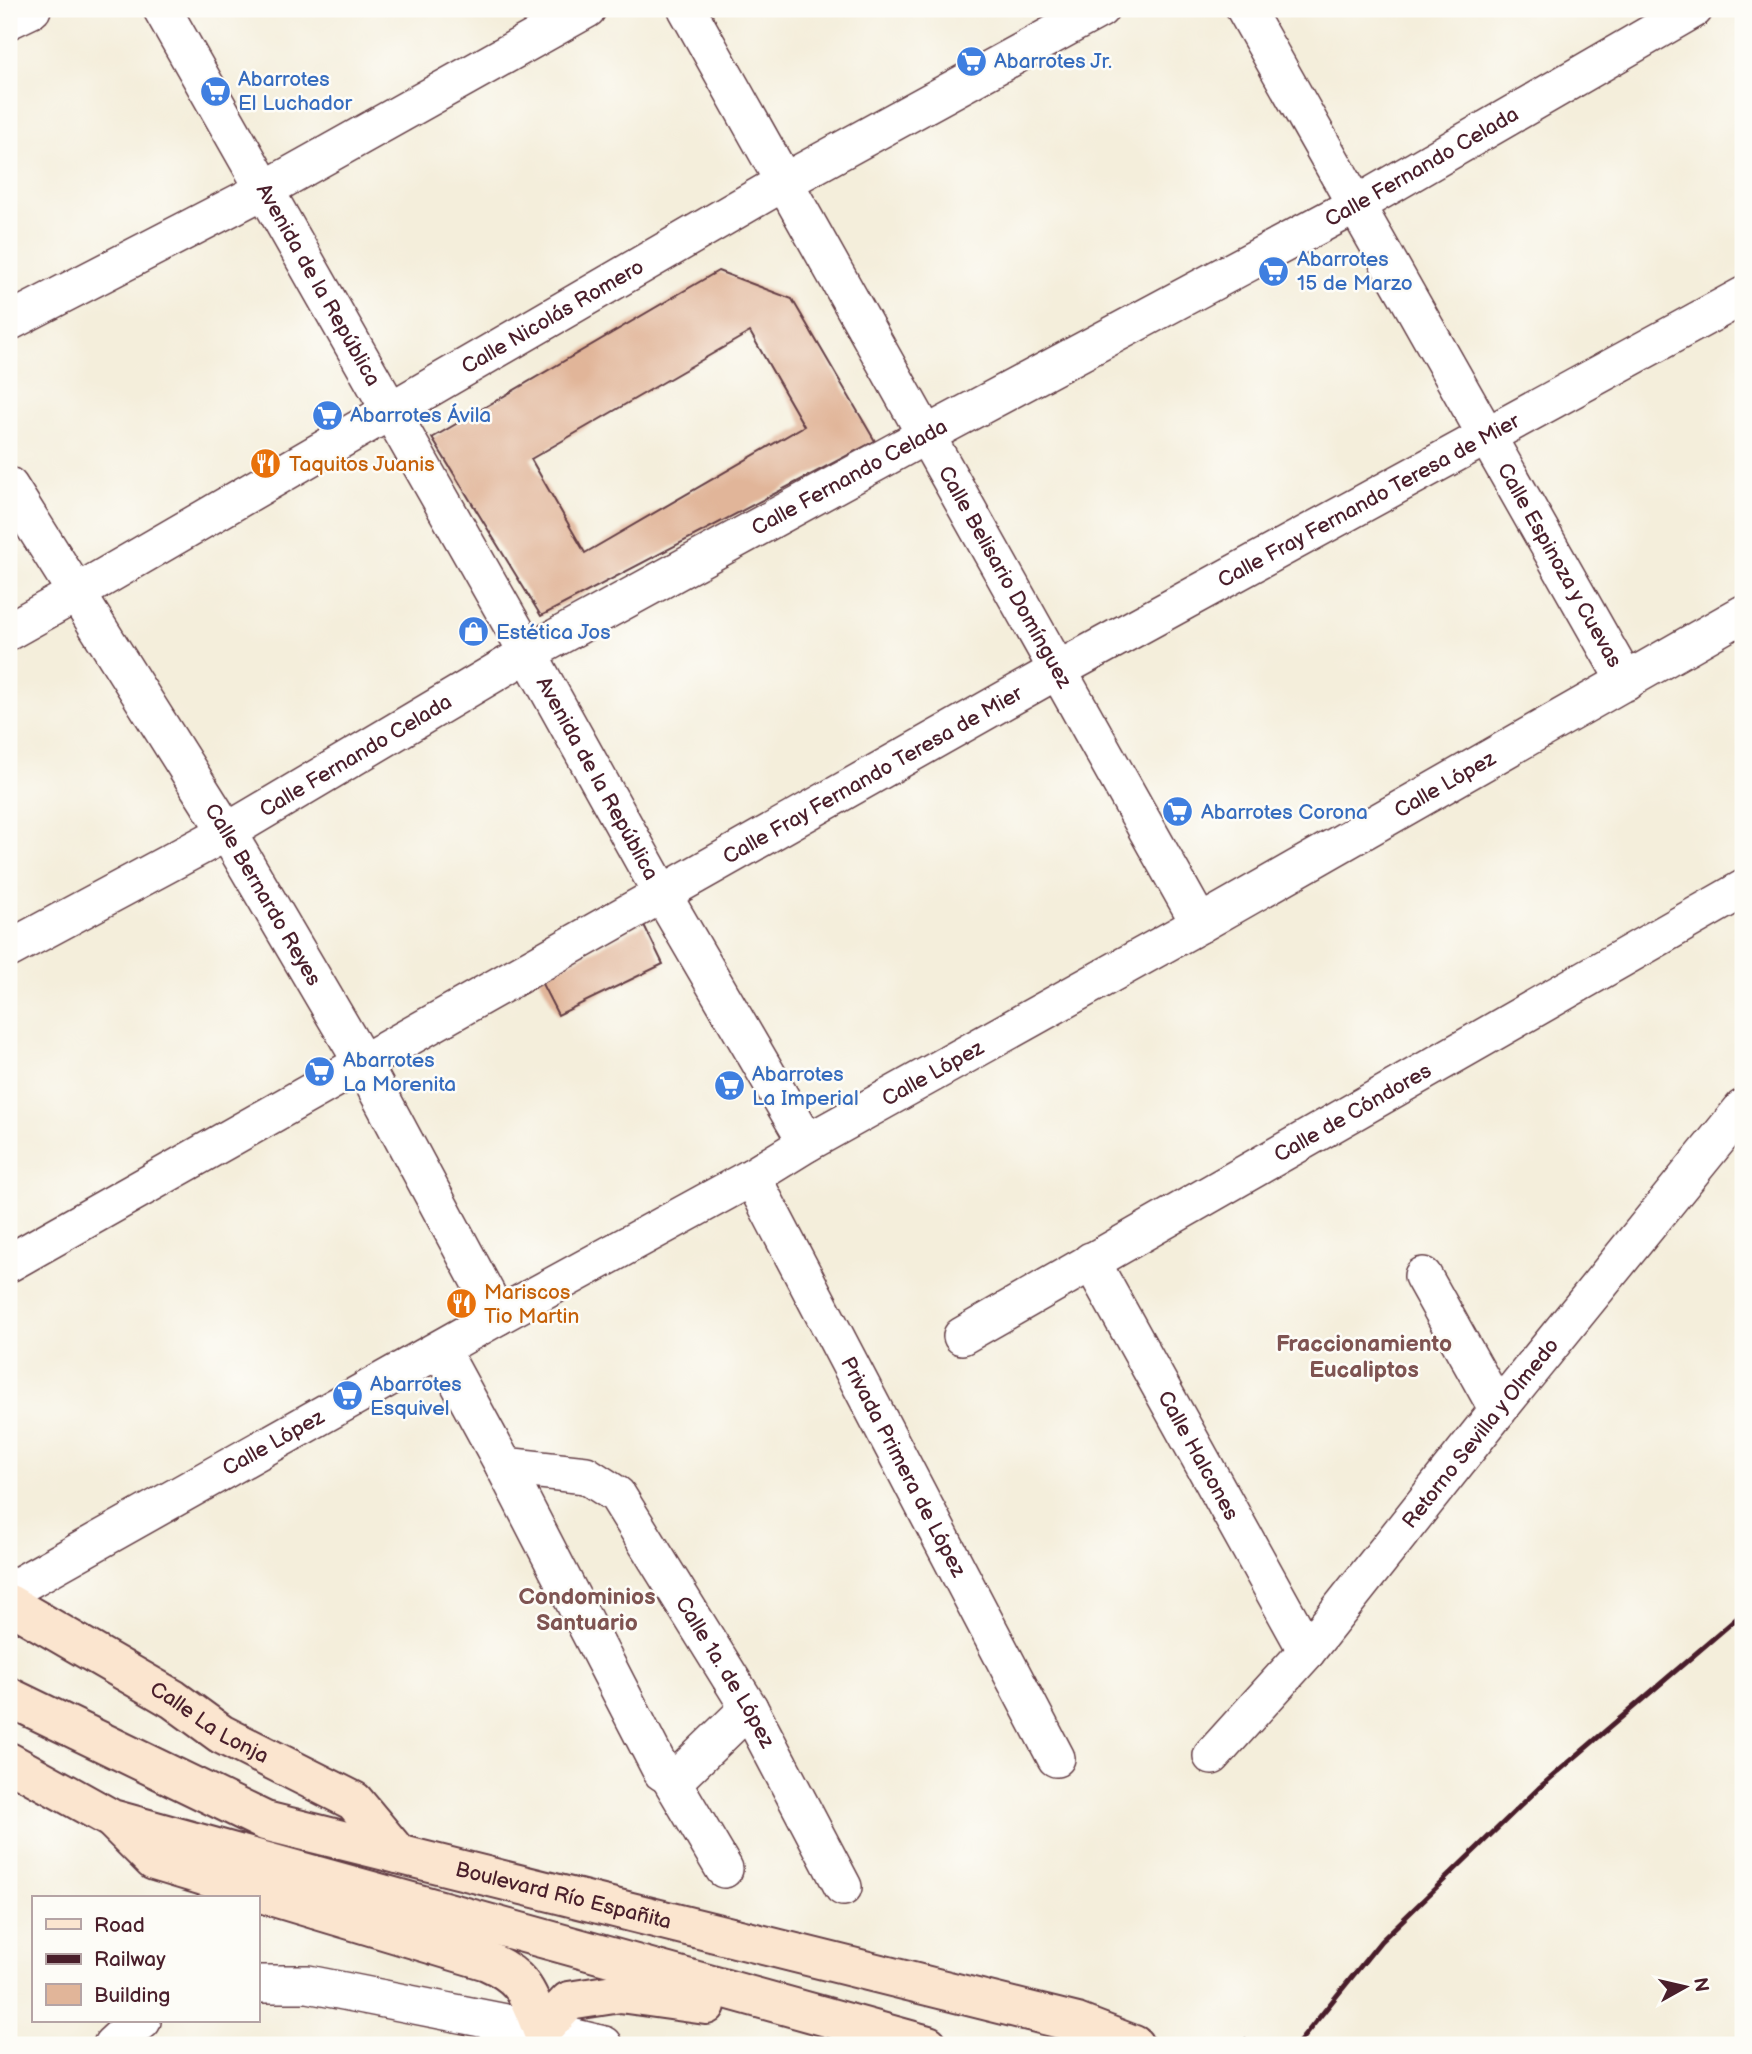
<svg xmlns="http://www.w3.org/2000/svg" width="1752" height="2054" viewBox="0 0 1752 2054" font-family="'Balsamiq Sans',sans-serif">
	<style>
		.building { fill: #e1b599; fill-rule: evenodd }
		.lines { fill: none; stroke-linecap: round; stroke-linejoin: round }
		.street-casing { stroke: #643e45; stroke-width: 40 }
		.secondary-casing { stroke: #643e45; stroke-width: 42 }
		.path { stroke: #643e45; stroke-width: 4.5; stroke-dasharray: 2 5; stroke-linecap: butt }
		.street { stroke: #fff; stroke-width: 37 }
		.secondary { stroke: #fbe5cf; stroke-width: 38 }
		.rail { stroke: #4a1f2b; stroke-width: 5 }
		.labels { text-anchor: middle; stroke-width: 5; stroke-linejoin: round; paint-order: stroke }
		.shop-label { font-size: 21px; fill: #366cbe; stroke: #fdfcf7; text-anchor: start }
		.street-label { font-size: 21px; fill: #4a1f2b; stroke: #fdfcf7 }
		.food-label { font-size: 21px; fill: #c56008; stroke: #fdfcf7; text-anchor: start }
		.neighbourhood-label { font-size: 23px; font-weight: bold; fill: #7f5452; stroke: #fdfcf7 }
	</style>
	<rect width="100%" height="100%" fill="#fdfcf7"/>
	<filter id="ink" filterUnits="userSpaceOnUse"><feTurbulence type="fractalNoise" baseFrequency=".0143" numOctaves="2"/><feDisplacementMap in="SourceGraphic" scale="14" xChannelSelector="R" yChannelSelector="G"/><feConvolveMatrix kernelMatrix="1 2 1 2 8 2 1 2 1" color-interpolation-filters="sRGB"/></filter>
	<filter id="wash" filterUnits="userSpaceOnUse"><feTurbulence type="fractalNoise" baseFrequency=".00686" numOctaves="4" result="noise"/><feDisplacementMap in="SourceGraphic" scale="28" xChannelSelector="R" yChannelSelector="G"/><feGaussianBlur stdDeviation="1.57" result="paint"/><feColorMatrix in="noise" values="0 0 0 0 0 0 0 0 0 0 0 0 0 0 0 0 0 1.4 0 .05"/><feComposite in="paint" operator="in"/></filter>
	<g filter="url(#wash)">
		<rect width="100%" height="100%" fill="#f4eedb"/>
		<g id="blocks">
			<!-- building -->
			<g class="building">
				<path d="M718,271L792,299L875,441L541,616L432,438ZM750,332L804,426L585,553L531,459Z"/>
				<path d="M644,925L663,964L558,1015L539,978Z"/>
			</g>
		</g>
	</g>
	<g filter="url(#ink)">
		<use href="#blocks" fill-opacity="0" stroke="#643e45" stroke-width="2"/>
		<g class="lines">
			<defs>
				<g id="street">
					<path id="s1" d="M162,9L528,653L662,894L807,1143"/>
					<path id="s2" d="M687,9L1200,924"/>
					<path id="s3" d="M1245,9L1626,682"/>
					<path d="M9,20L32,9"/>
					<path d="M9,322L264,190L587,9"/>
					<path id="s4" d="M9,486L227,832L362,1062L498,1316"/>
					<path id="s5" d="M9,631L75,594L784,182L1100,9"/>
					<path id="s6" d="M9,949L227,832L528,653L926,435L1356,205L1694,9"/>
					<path id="s7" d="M752,1177L1056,1758"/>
					<path id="s8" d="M1091,1261L1307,1651"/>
					<path id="s9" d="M9,1263L1058,670L1743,296"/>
					<path d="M1423,1276L1498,1410"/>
					<path id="s10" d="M962,1336L1743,889"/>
					<path d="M441,1350L504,1466L662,1772L669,1776L681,1774L749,1708"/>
					<path id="s11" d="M504,1466L586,1475L617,1495L749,1708L843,1887"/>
					<path id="s12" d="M9,1591L498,1316L752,1177L807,1143L1200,924L1743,614"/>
					<path id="s13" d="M1212,1756L1307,1651L1498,1410L1743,1108"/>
					<path d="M669,1776L724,1869"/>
					<path d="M257,1984H308L542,2030L604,2045"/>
					<path d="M112,2045L126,2032L142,2021"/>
				</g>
				<g id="secondary">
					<path id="s14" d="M9,1604L173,1699L221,1734L354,1801L398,1854"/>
					<path id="s15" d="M9,1697L265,1821L1077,2023L1134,2045"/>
					<path d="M9,1762L112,1819L928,2045"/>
					<path d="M114,1821L154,1861L487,1961C525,1978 527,1992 542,2030L569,2001L620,1993L706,2005"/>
				</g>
			</defs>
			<!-- street casing -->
			<use href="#street" class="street-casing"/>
			<!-- secondary casing -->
			<use href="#secondary" class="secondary-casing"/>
			<!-- path -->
			<path class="path" d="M1241,2045L1249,2036"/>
			<!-- street -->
			<use href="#street" class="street"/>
			<!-- secondary -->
			<use href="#secondary" class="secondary"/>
			<!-- rail -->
			<g class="rail">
				<path d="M1257,2045L1258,2044"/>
				<path d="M1297,2045L1381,1941L1539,1788L1743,1613"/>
			</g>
		</g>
	</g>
	<!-- icons -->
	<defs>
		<symbol id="supermarket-disc" viewBox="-11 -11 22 22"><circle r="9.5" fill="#3f7fe0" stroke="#fdfcf7"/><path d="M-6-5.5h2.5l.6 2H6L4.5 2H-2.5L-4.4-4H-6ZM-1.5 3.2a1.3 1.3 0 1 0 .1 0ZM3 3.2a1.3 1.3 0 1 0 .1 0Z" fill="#fff"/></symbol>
		<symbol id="restaurant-disc" viewBox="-11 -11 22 22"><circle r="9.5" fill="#e8710a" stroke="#fdfcf7"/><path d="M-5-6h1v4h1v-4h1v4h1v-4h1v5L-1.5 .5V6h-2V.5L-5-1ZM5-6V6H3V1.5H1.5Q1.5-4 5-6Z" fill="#fff"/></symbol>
		<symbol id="shop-disc" viewBox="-11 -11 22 22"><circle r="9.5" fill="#3f7fe0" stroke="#fdfcf7"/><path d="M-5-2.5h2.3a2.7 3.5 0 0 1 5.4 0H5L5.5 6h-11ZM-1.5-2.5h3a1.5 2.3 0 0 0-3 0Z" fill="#fff"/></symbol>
	</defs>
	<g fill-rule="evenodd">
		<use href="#supermarket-disc" x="954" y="44" width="35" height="35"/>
		<use href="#supermarket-disc" x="198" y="74" width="35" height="35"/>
		<use href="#supermarket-disc" x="1256" y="254" width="35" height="35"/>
		<use href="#supermarket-disc" x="310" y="398" width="35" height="35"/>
		<use href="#restaurant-disc" x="248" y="446" width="35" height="35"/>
		<use href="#shop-disc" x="456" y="614" width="35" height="35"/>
		<use href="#supermarket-disc" x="1160" y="794" width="35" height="35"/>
		<use href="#supermarket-disc" x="302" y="1054" width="35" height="35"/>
		<use href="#supermarket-disc" x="712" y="1068" width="35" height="35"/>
		<use href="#restaurant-disc" x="444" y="1286" width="35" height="35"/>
		<use href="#supermarket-disc" x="330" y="1378" width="35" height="35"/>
	</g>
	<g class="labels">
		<!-- shop labels -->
		<g class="shop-label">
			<text x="994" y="68">Abarrotes Jr.</text>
			<text x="238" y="86">Abarrotes<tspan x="238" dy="24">El Luchador</tspan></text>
			<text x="1297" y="266">Abarrotes<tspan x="1297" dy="24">15 de Marzo</tspan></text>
			<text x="350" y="422">Abarrotes Ávila</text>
			<text x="496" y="639">Estética Jos</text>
			<text x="1201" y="819">Abarrotes Corona</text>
			<text x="343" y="1067">Abarrotes<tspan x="343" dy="24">La Morenita</tspan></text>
			<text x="752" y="1081">Abarrotes<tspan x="752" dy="24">La Imperial</tspan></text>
			<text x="370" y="1391">Abarrotes<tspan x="370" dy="24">Esquivel</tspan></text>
		</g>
		<!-- street labels -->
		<g class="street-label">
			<text dy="7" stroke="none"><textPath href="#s6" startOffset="1615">Calle Fernando Celada</textPath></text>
			<text dy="7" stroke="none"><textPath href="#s1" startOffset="317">Avenida de la República</textPath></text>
			<text dy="7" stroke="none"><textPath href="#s5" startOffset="628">Calle Nicolás Romero</textPath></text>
			<text dy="7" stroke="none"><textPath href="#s6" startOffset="964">Calle Fernando Celada</textPath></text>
			<text dy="7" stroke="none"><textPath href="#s9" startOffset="1559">Calle Fray Fernando Teresa de Mier</textPath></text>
			<text dy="7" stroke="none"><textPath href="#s3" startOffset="639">Calle Espinoza y Cuevas</textPath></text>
			<text dy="7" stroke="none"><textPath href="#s2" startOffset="651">Calle Belisario Domínguez</textPath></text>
			<text dy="7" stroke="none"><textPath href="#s6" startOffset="397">Calle Fernando Celada</textPath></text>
			<text dy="7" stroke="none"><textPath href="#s9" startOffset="992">Calle Fray Fernando Teresa de Mier</textPath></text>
			<text dy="7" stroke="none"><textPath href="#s1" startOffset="884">Avenida de la República</textPath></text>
			<text dy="7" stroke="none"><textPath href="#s12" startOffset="1647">Calle López</textPath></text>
			<text dy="7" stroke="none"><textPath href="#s4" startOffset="481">Calle Bernardo Reyes</textPath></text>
			<text dy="7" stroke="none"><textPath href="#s12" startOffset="1059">Calle López</textPath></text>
			<text dy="7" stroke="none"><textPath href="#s10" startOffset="450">Calle de Cóndores</textPath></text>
			<text dy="7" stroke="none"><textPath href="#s13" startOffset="420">Retorno Sevilla y Olmedo</textPath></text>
			<text dy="7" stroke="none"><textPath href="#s12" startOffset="303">Calle López</textPath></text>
			<text dy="7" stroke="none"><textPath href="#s8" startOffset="222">Calle Halcones</textPath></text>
			<text dy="7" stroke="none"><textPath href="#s7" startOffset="327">Privada Primera de López</textPath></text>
			<text dy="7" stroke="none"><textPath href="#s11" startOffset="327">Calle 1a. de López</textPath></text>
			<text dy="7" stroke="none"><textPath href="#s14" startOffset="233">Calle La Lonja</textPath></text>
			<text dy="7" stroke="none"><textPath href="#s15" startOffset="592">Boulevard Río Españita</textPath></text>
		</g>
		<!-- food labels -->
		<g class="food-label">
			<text x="289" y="471">Taquitos Juanis</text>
			<text x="484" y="1299">Mariscos<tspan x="484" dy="24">Tio Martin</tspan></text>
		</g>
		<!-- neighbourhood labels -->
		<g class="neighbourhood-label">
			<text x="1364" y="1351">Fraccionamiento<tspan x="1364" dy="26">Eucaliptos</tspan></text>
			<text x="587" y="1604">Condominios<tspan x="587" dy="26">Santuario</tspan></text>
		</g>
	</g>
	<!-- margin -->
	<rect width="1752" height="2054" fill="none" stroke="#fdfcf7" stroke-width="35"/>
	<!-- legend -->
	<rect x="32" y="1896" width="228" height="126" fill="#fdfcf7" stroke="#b5a4a5" stroke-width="2"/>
	<rect x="46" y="1919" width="35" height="10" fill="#fbe5cf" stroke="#b5a4a5" stroke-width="2"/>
	<text x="94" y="1932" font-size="21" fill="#4a1f2b">Road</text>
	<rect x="46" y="1954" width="35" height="10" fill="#4a1f2b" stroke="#b5a4a5" stroke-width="2"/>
	<text x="94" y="1966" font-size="21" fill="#4a1f2b">Railway</text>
	<rect x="46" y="1984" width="35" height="21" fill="#e1b599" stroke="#b5a4a5" stroke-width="2"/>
	<text x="94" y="2002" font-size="21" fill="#4a1f2b">Building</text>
	<!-- north arrow -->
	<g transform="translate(1685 1987) rotate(82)" stroke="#fdfcf7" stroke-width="5" paint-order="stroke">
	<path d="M0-5L12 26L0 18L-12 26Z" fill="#4a1f2b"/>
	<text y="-10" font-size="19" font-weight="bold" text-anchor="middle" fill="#4a1f2b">N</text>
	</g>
</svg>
